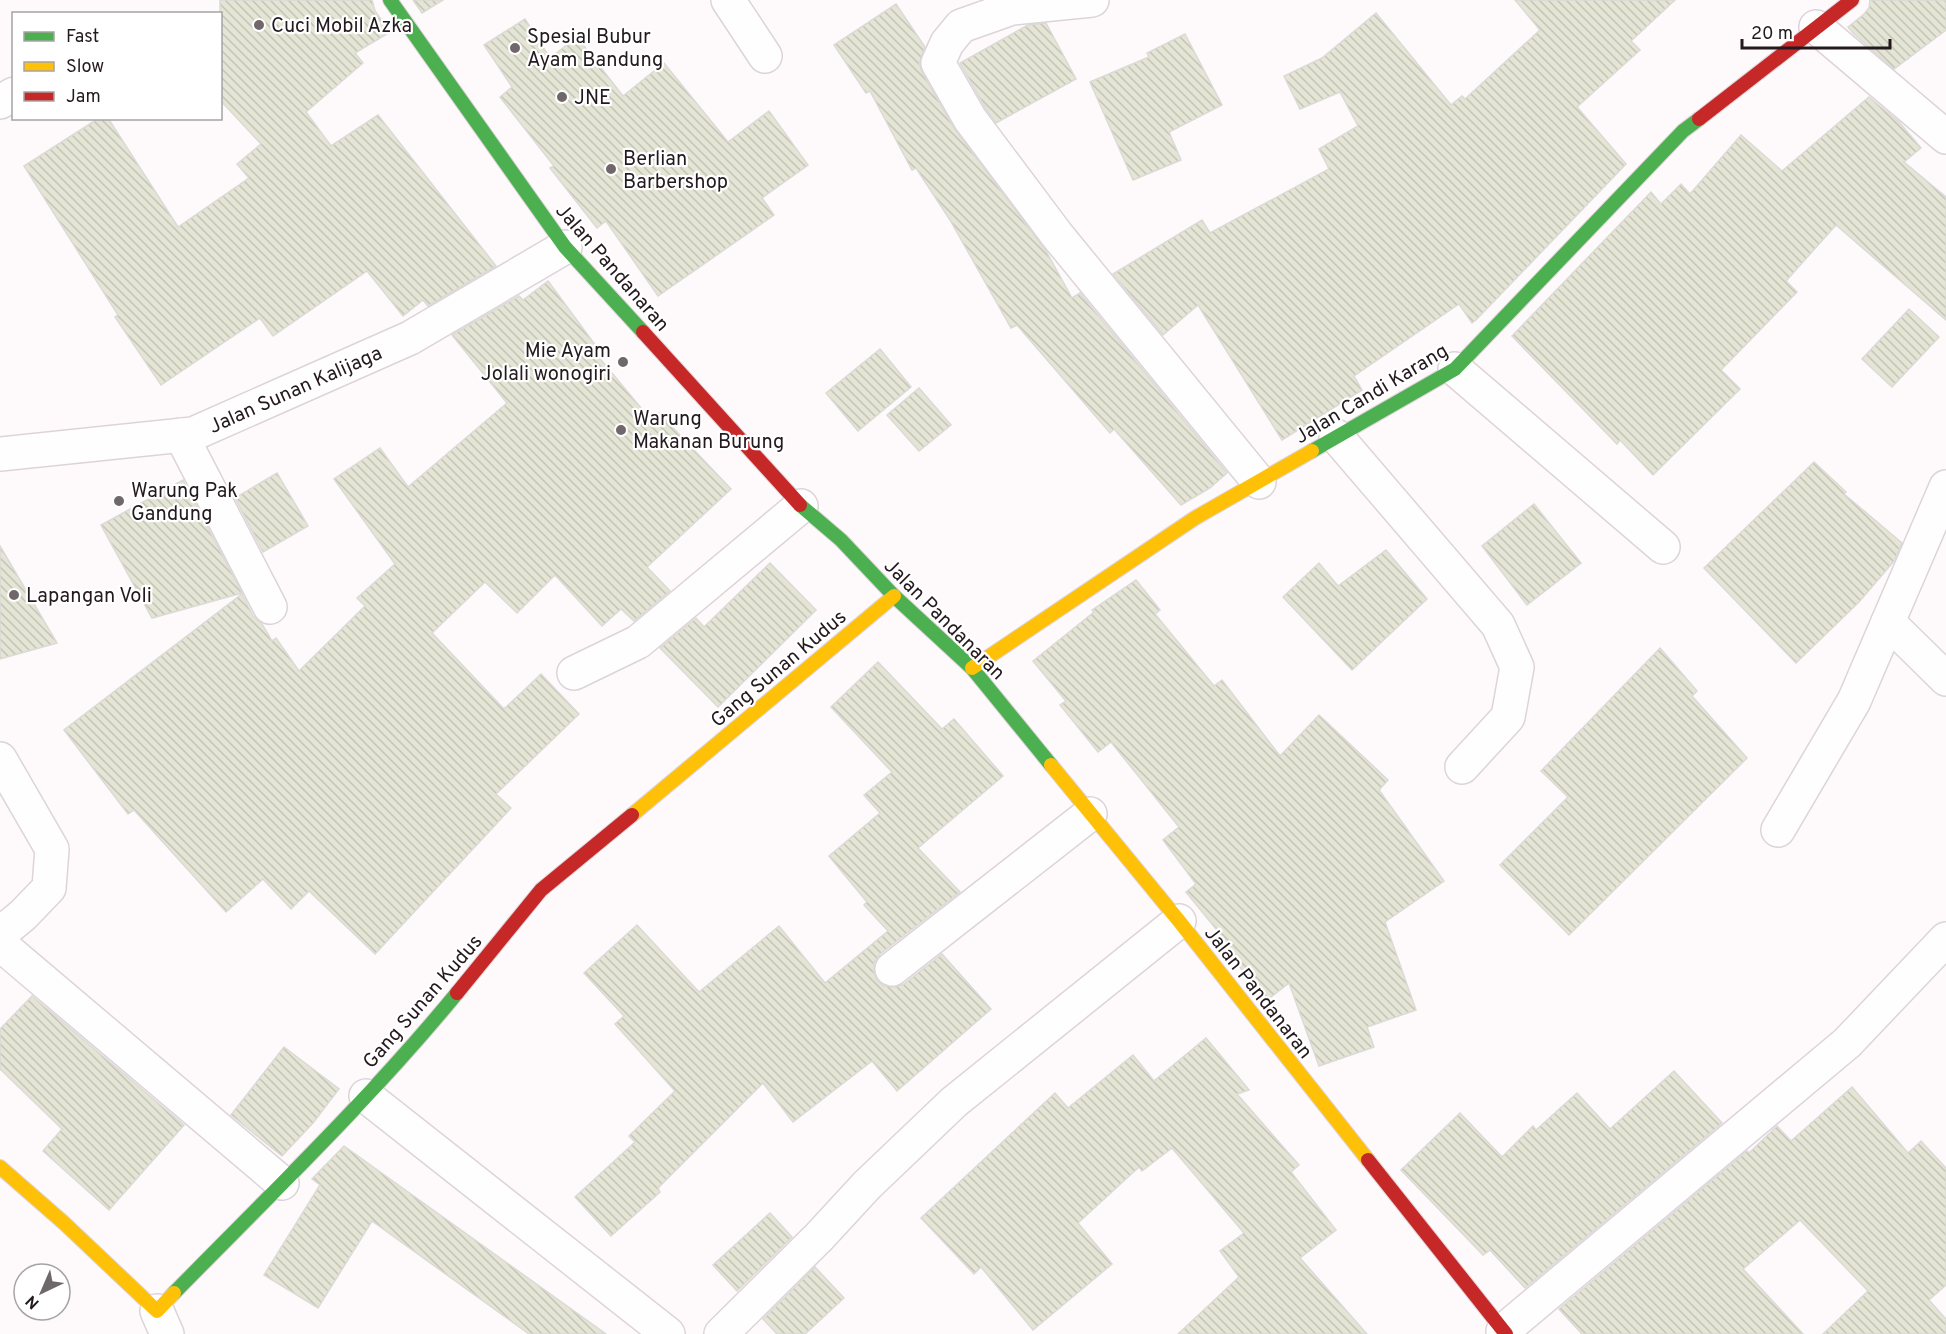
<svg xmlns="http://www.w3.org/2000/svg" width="1946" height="1334" viewBox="0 0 1946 1334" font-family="Overpass,sans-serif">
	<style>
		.building { fill: url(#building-back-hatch); stroke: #dbdad5; stroke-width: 1.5 }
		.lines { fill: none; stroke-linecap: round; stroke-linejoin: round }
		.street-casing { stroke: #ddd4d9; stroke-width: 36 }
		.fast-casing { stroke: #ddd4d9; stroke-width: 16 }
		.slow-casing { stroke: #ddd4d9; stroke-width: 16 }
		.jam-casing { stroke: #ddd4d9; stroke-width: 16 }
		.street { stroke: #fffefe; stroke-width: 33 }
		.fast { stroke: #4caf50; stroke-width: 14 }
		.slow { stroke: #ffc107; stroke-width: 14 }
		.jam { stroke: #c62828; stroke-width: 14 }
		.poi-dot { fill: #70676b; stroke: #fff; stroke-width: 2 }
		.labels { text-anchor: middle; stroke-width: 4.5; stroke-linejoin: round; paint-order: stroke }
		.poi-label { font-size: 20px; fill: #24191e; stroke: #fff; text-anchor: start }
		.street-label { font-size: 20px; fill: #24191e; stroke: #fff }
	</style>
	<defs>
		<pattern id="building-back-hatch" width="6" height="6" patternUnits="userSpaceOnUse" patternTransform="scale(1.5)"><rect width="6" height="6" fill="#e5e5d6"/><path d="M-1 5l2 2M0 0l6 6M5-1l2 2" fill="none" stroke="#c4c4b7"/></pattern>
	</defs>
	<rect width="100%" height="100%" fill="#fef9fb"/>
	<!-- building -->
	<g class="building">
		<path d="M220,0H372L375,11L390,32L355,53L363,63L306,112L331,146L378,115L496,266L428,306L423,300L403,316L367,271L273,336L260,318L161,385L115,317L118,315L24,166L99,118H108L178,227L249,178L237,164L261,144L220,100Z"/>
		<path d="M413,0H443L422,13Z"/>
		<path d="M1515,0H1675L1631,41L1640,50L1577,107L1626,164L1476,320L1472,323L1459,304L1354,376L1362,390L1282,440L1198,305L1163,335L1113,274L1202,220L1210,233L1329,169L1319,149L1358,126L1340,92L1300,109L1284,76L1322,58L1376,13L1451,105L1462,96L1465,99L1540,30Z"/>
		<path d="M1870,0H1946V30L1894,69L1854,34L1848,27L1864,14L1869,8Z"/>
		<path d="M896,4L925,47L919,63L922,72L954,128L1046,251L1072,298L1080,293L1227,473L1210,488L1181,505L1114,429L1110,433L1017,325L1011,328L950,220L916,168L912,170L870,91L866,93L834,45Z"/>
		<path d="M525,19L550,58L577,37L623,96L664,63L728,142L769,111L808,165L762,198L774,215L658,296L606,221L597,228L550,168L554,166L500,97L512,87L484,45Z"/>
		<path d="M1046,23L1076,79L996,123L986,109L960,63L1028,25Z"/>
		<path d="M1185,34L1222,105L1169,132L1181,160L1133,180L1090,82L1149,57L1147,53Z"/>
		<path d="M1869,97L1899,122L1921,148L1904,162L1946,197V320L1836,225L1786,281L1797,292L1721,370L1740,389L1653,475L1620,440L1617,444L1512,336L1651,192L1661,204L1681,184L1690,194L1741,135L1782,171Z"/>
		<path d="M548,281L596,346L592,349L651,420L659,413L731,489L647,567L670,591L634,621L621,609L602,626L555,575L517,613L485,582L432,633L504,709L541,674L579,714L496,794L511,808L375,954L309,891L291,909L263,879L226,912L134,810L128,814L64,730L242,594L253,616L262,624L272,641L276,638L299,671L365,606L357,598L395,564L334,479L380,448L408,487L507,403L452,335L519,296L523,300Z"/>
		<path d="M1909,309L1939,337L1892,387L1862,359Z"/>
		<path d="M880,349L911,387L858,431L826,393Z"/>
		<path d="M919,388L951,425L919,451L887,415Z"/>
		<path d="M1814,462L1846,492L1844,494L1902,543L1894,561L1859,602L1796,663L1704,568Z"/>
		<path d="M277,473L308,526L263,552L235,498Z"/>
		<path d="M183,480L242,593L152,618L101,525Z"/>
		<path d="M1534,504L1581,563L1527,605L1482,546Z"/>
		<path d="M0,546L57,643L0,659Z"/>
		<path d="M1386,550L1427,599L1352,670L1283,597L1319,563L1338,586Z"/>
		<path d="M770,563L816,610L718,707L660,648L696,618L704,627Z"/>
		<path d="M1136,580L1160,610L1155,614L1214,686L1222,680L1280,756L1319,715L1388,780L1379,790L1444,881L1385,922L1416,1010L1367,1027L1374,1047L1319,1066L1289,983L1266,1001L1221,943L1225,940L1186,892L1196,884L1163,840L1179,827L1111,742L1098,752L1060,705L1066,701L1033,661L1094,612L1092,610Z"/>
		<path d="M1660,648L1697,691L1692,696L1747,758L1569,935L1500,865L1568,797L1541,771Z"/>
		<path d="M878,662L942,729L954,719L1003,776L918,848L960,892L880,954L874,963V972L877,980L884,986L895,987L904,984L942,954L991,1009L897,1091L872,1061L793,1122L763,1083L658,1188L660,1192L611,1236L575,1197L635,1142L629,1136L675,1091L615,1024L624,1016L584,973L637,925L699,992L779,926L825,983L888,931L864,905L867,902L829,856L880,813L864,795L892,772L831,707Z"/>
		<path d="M32,996L184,1125L109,1210L43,1151L62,1129L0,1069V1029Z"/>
		<path d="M1206,1038L1249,1090L1237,1094L1299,1165L1291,1172L1336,1230L1300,1258L1367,1334H1178L1239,1277L1220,1251L1244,1233L1172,1148L1142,1171L1139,1167L1078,1223L1112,1264L1033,1330L981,1267L974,1274L921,1218L1055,1093L1068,1108L1133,1055L1154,1081Z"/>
		<path d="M284,1047L339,1089L313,1123L282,1156L231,1115Z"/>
		<path d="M1674,1071L1722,1123L1525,1288L1490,1250L1483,1255L1401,1170L1460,1113L1502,1157L1533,1126L1536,1130L1577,1093L1610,1129Z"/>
		<path d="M1852,1087L1908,1153L1921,1141L1946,1168V1285L1929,1300L1946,1319V1334H1823L1868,1291L1800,1220L1743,1269L1803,1334H1582L1559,1309L1747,1151L1749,1153L1777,1126L1791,1141Z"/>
		<path d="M344,1146L606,1334H529L372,1221L318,1308L264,1275L320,1185L312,1179Z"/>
		<path d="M770,1213L792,1237L737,1291L713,1265Z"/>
		<path d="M815,1267L844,1298L805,1334H777L763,1319Z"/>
	</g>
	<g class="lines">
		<defs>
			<g id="street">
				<path d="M728,0L765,56"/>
				<path d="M1092,0L1012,8L961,26L947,43L938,63L970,119L1057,235L1259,482"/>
				<path d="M1816,27L1946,137"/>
				<path d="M0,102L14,94"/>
				<path d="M1455,369L1663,547"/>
				<path d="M181,435L270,607"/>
				<path d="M1336,436L1498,625L1517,667L1508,717L1462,767"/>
				<path d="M0,454L193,434L410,338L565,247"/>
				<path d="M1888,622L1946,679"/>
				<path d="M574,673L638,642L801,506"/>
				<path d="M0,759L52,849L49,888L23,915L0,934"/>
				<path d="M1778,830L1854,701L1946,487"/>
				<path d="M0,944L282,1183"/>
				<path d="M892,969L1090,814"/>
				<path d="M366,1096L668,1334"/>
				<path d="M157,1311L167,1334"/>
				<path d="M1503,1331L1847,1043L1946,939"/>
				<path d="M721,1334L819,1237L867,1185L954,1102L1179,921"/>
			</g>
			<g id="fast">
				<path d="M390,0L565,247L643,332"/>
				<path d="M1312,451L1455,369L1683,131L1699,119"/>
				<path d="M800,505L841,540L894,596L972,668L1051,765"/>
				<path d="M174,1293C270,1195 370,1099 457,993"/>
			</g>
			<g id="slow">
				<path d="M972,668L1195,518L1312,451"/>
				<path d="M1051,765L1179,921L1368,1160"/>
				<path d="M632,815L894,596"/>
				<path d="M0,1167L64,1223L157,1311L174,1293"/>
			</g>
			<g id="jam">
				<path d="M1699,119L1852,0"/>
				<path d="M643,332L800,505"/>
				<path d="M457,993L541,890L632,815"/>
				<path d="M1368,1160L1506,1334"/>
			</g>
		</defs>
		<!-- street casing -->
		<use href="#street" class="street-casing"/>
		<!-- fast casing -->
		<use href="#fast" class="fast-casing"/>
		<!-- slow casing -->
		<use href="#slow" class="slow-casing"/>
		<!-- jam casing -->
		<use href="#jam" class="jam-casing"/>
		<!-- street -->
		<use href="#street" class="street"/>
		<!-- fast -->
		<use href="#fast" class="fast"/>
		<!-- slow -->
		<use href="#slow" class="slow"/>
		<!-- jam -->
		<use href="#jam" class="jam"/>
	</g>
	<!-- markers -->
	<g class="poi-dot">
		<circle cx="259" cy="25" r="6"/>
		<circle cx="515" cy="48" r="6"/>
		<circle cx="562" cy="97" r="6"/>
		<circle cx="611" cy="169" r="6"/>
		<circle cx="623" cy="362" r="6"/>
		<circle cx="621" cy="430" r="6"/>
		<circle cx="119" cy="501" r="6"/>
		<circle cx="14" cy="595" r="6"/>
	</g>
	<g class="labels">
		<!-- poi labels -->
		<g class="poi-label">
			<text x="271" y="32">Cuci Mobil Azka</text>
			<text x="527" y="43">Spesial Bubur<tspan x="527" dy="23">Ayam Bandung</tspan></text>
			<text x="574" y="104">JNE</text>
			<text x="623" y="165">Berlian<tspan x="623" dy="23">Barbershop</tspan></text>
			<text x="611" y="357" text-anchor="end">Mie Ayam<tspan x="611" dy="23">Jolali wonogiri</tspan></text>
			<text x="633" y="425">Warung<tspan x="633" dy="23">Makanan Burung</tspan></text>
			<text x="131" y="497">Warung Pak<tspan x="131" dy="23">Gandung</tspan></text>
			<text x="26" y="602">Lapangan Voli</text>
		</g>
		<!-- street labels -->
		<g class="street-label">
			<text transform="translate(613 267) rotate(49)" y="7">Jalan Pandanaran</text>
			<text transform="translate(295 389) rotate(-24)" y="7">Jalan Sunan Kalijaga</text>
			<text transform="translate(1371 393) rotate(-31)" y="7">Jalan Candi Karang</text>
			<text transform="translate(945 619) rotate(45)" y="7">Jalan Pandanaran</text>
			<text transform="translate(778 668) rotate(-40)" y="7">Gang Sunan Kudus</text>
			<text transform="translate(1259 992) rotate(52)" y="7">Jalan Pandanaran</text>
			<text transform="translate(422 1001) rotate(-49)" y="7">Gang Sunan Kudus</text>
		</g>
	</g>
	<!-- legend -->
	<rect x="12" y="12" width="210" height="108" fill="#ffffff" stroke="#a7a3a5" stroke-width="1.5"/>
	<rect x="24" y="32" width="30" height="9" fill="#4caf50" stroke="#a7a3a5" stroke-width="1.5"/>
	<text x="66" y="42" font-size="18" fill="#24191e">Fast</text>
	<rect x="24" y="62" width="30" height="9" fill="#ffc107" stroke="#a7a3a5" stroke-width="1.5"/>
	<text x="66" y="72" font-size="18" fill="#24191e">Slow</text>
	<rect x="24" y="92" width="30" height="9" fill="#c62828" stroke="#a7a3a5" stroke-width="1.5"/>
	<text x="66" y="102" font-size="18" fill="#24191e">Jam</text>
	<!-- north arrow -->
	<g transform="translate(42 1292) rotate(224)"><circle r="28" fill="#ffffff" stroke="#a7a3a5" stroke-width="1.5"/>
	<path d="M0-4.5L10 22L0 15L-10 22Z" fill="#70676b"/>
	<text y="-9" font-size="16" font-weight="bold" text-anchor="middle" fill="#24191e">N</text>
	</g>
	<!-- scale -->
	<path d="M1742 39v9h148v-9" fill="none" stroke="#24191e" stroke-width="3"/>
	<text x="1751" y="39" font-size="18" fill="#24191e" stroke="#ffffff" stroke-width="4.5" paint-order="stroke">20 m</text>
</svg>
